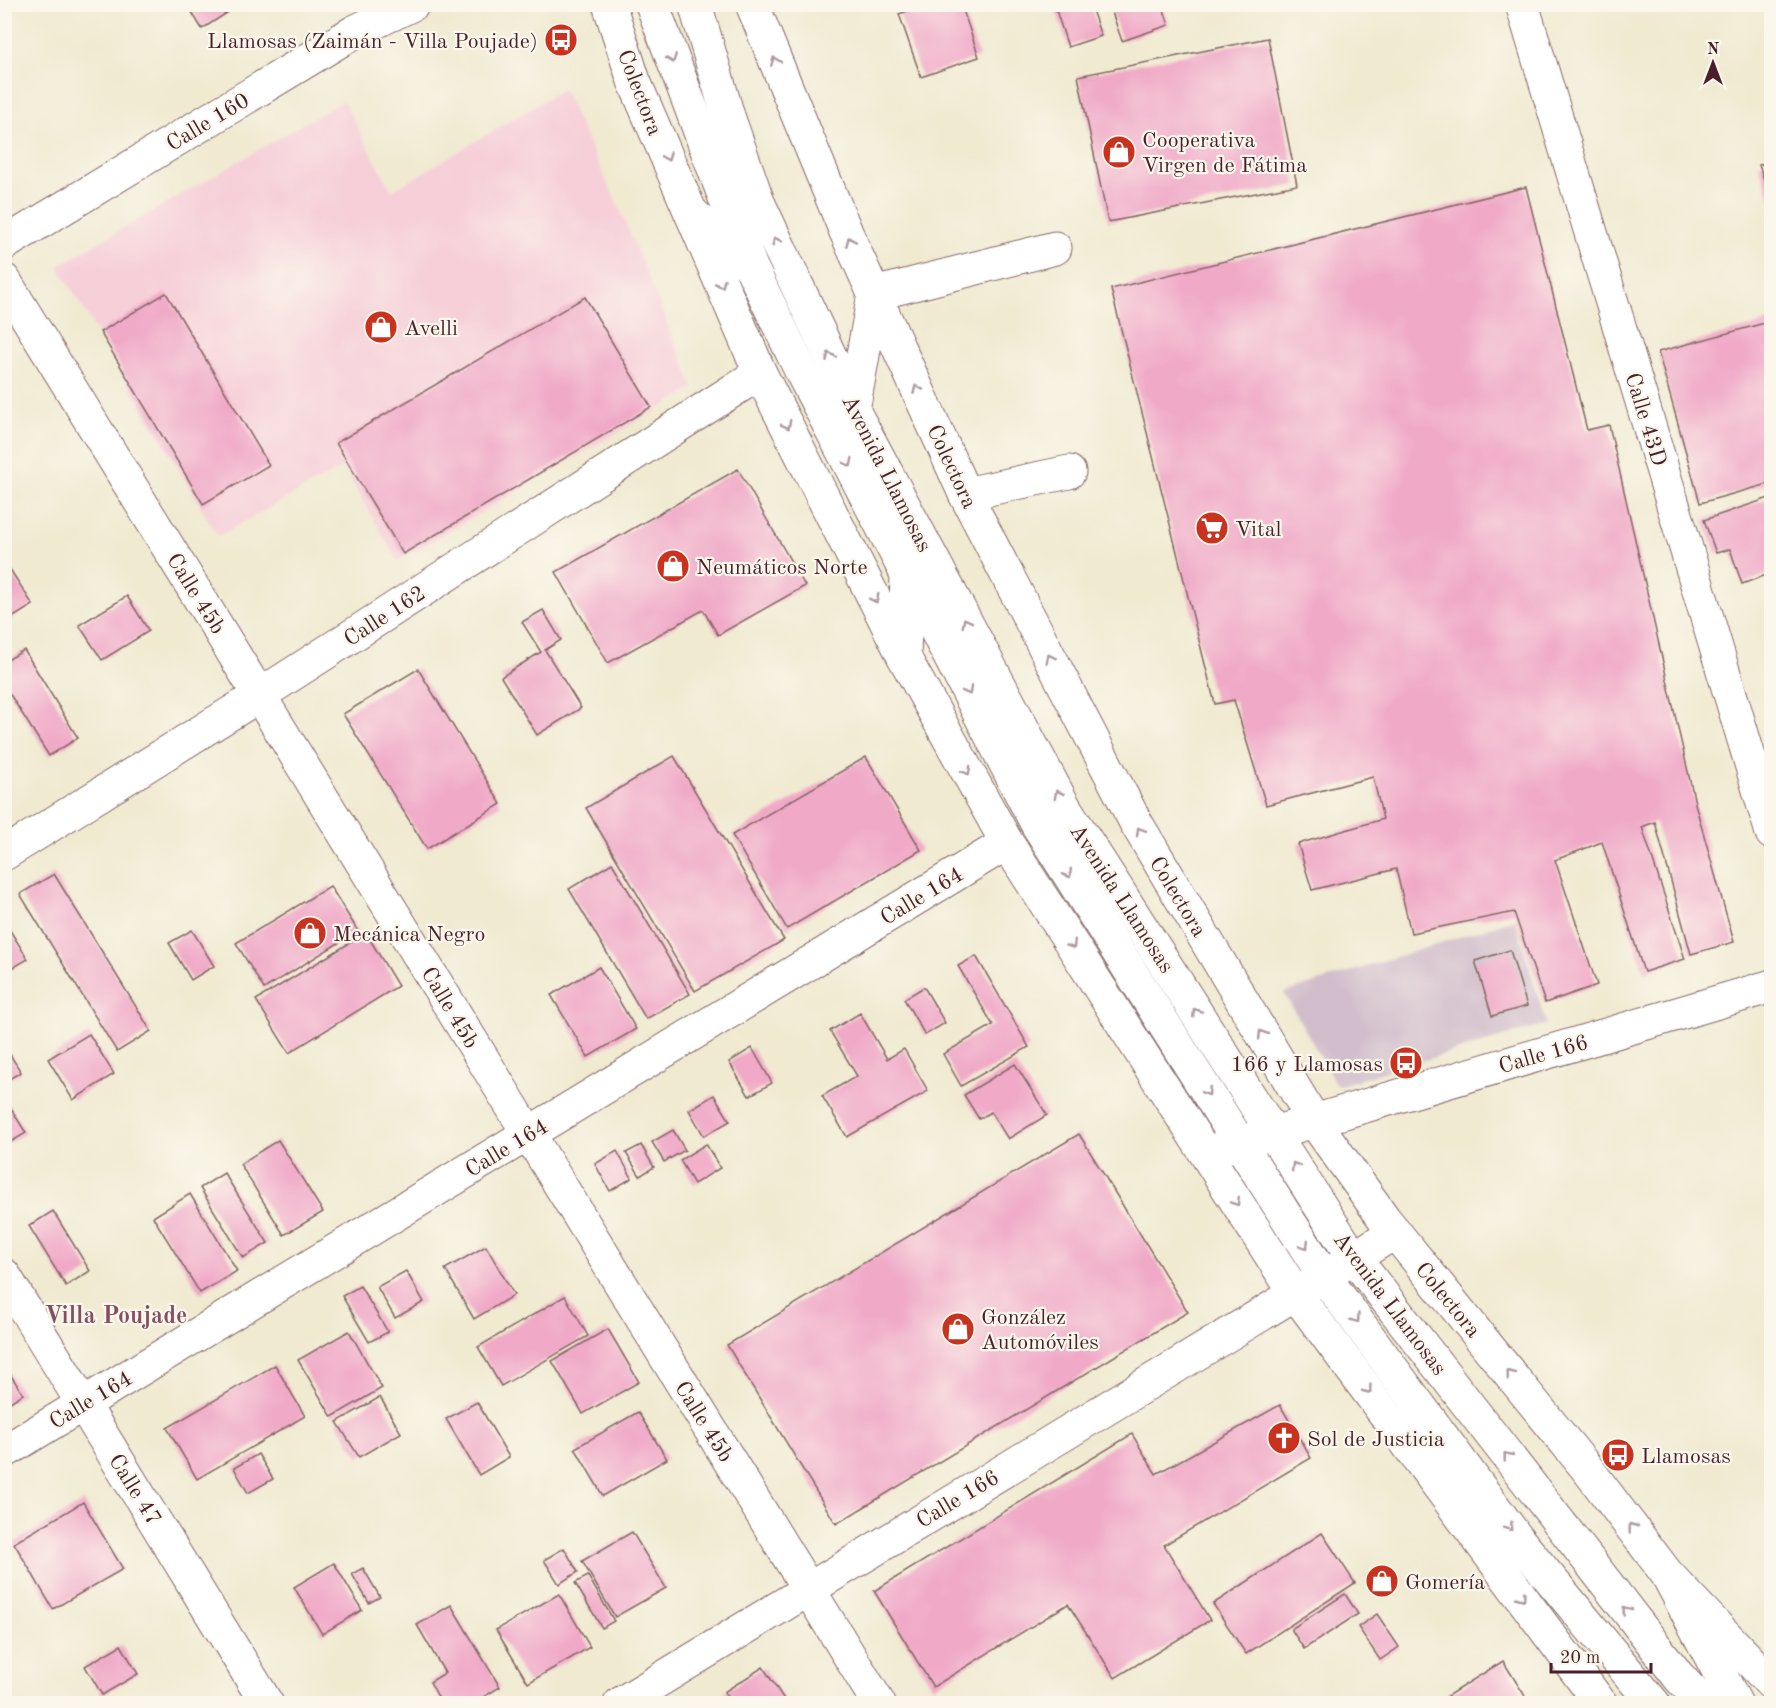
<svg xmlns="http://www.w3.org/2000/svg" width="1776" height="1708" viewBox="0 0 1776 1708" font-family="'Old Standard TT',serif">
	<style>
		.built { fill: #f6cfd9 }
		.industrial { fill: #d1bdcb }
		.building { fill: #f0a9c7 }
		.lines { fill: none; stroke-linecap: round; stroke-linejoin: round }
		.minor-casing { stroke: #846665; stroke-width: 35 }
		.highway-casing { stroke: #846665; stroke-width: 35 }
		.minor { stroke: #fff; stroke-width: 33 }
		.highway { stroke: #fff; stroke-width: 33 }
		.oneway { stroke: #ae9aa0 }
		.labels { text-anchor: middle; stroke-width: 4.5; stroke-linejoin: round; paint-order: stroke }
		.poi-label { font-size: 22px; fill: #4a1f2b; stroke: #fbf7ec; text-anchor: start }
		.street-label { font-size: 22px; fill: #4a1f2b; stroke: #fbf7ec }
		.neighbourhood-label { font-size: 24px; font-weight: bold; fill: #844f62; stroke: #fbf7ec }
	</style>
	<rect width="100%" height="100%" fill="#fbf7ec"/>
	<filter id="ink" filterUnits="userSpaceOnUse"><feTurbulence type="fractalNoise" baseFrequency=".0167" numOctaves="2"/><feDisplacementMap in="SourceGraphic" scale="12" xChannelSelector="R" yChannelSelector="G"/><feConvolveMatrix kernelMatrix="1 2 1 2 8 2 1 2 1" color-interpolation-filters="sRGB"/></filter>
	<filter id="wash" filterUnits="userSpaceOnUse"><feTurbulence type="fractalNoise" baseFrequency=".008" numOctaves="4" result="noise"/><feDisplacementMap in="SourceGraphic" scale="24" xChannelSelector="R" yChannelSelector="G"/><feGaussianBlur stdDeviation="1.35" result="paint"/><feColorMatrix in="noise" values="0 0 0 0 0 0 0 0 0 0 0 0 0 0 0 0 0 1.4 0 .05"/><feComposite in="paint" operator="in"/></filter>
	<g filter="url(#wash)">
		<rect width="100%" height="100%" fill="#f0ead1"/>
		<!-- built -->
		<path class="built" d="M563,89L622,214L694,388L398,561L343,467L218,536L58,266L343,101L392,191Z"/>
		<!-- industrial -->
		<path class="industrial" d="M1515,919L1546,1024L1337,1086L1284,993Z"/>
		<g id="blocks">
			<!-- building -->
			<g class="building">
				<path d="M187,4H241L202,29Z"/>
				<path d="M927,4H961L979,57L921,77L899,14Z"/>
				<path d="M1054,4H1090L1101,36L1068,47Z"/>
				<path d="M1109,4H1162L1169,25L1122,41Z"/>
				<path d="M1268,38L1297,185L1108,222L1078,76Z"/>
				<path d="M1772,161V200H1771L1759,165Z"/>
				<path d="M1526,187L1587,430L1609,425L1696,807L1734,942L1691,954L1655,822L1642,827L1685,959L1644,972L1602,842L1555,860L1597,985L1545,1003L1514,912L1411,933L1396,869L1312,890L1298,844L1383,819L1373,777L1266,805L1234,700L1215,704L1111,289Z"/>
				<path d="M166,293L269,465L203,504L100,332Z"/>
				<path d="M585,297L651,407L403,554L336,443Z"/>
				<path d="M1772,321V483L1700,503L1658,352Z"/>
				<path d="M738,469L805,586L718,635L703,610L608,663L556,572Z"/>
				<path d="M1772,497V573L1742,584L1730,549L1716,553L1704,520Z"/>
				<path d="M4,560L33,605L4,623Z"/>
				<path d="M127,596L149,631L102,660L79,625Z"/>
				<path d="M543,610L561,640L545,650L581,708L537,735L501,677L541,652L522,622Z"/>
				<path d="M24,650L78,738L49,756L4,685V662Z"/>
				<path d="M418,669L501,804L427,849L343,714Z"/>
				<path d="M674,756L784,940L695,991L586,808Z"/>
				<path d="M866,757L921,850L787,929L732,835Z"/>
				<path d="M612,863L690,994L646,1019L569,889Z"/>
				<path d="M54,874L151,1031L117,1052L20,894Z"/>
				<path d="M330,886L358,931L264,989L236,943Z"/>
				<path d="M4,921L28,959L4,973Z"/>
				<path d="M192,930L214,966L191,980L169,943Z"/>
				<path d="M366,933L398,986L289,1053L256,1000Z"/>
				<path d="M1510,950L1527,1006L1492,1016L1475,961Z"/>
				<path d="M976,956L1029,1047L961,1086L943,1054L993,1025L958,966Z"/>
				<path d="M599,967L636,1029L588,1057L551,995Z"/>
				<path d="M924,987L945,1023L925,1035L904,999Z"/>
				<path d="M860,1013L887,1059L904,1049L928,1091L847,1137L822,1096L857,1076L830,1031Z"/>
				<path d="M89,1034L114,1074L73,1100L48,1059Z"/>
				<path d="M4,1045L21,1072L4,1082Z"/>
				<path d="M752,1048L772,1083L749,1096L729,1062Z"/>
				<path d="M1015,1064L1047,1115L1008,1139L991,1112L979,1119L964,1095Z"/>
				<path d="M714,1095L730,1121L704,1136L689,1110Z"/>
				<path d="M4,1097L26,1133L4,1146Z"/>
				<path d="M673,1130L685,1150L664,1162L652,1142Z"/>
				<path d="M1079,1134L1188,1312L836,1524L727,1345Z"/>
				<path d="M278,1140L323,1212L284,1235L240,1164Z"/>
				<path d="M706,1144L720,1168L694,1184L680,1160Z"/>
				<path d="M641,1145L654,1167L640,1176L626,1153Z"/>
				<path d="M617,1151L632,1178L610,1191L595,1164Z"/>
				<path d="M224,1173L268,1243L243,1258L200,1188Z"/>
				<path d="M190,1194L237,1271L200,1293L153,1217Z"/>
				<path d="M53,1211L90,1271L66,1286L29,1226Z"/>
				<path d="M486,1246L514,1295L474,1319L445,1269Z"/>
				<path d="M406,1271L424,1302L395,1318L377,1287Z"/>
				<path d="M360,1286L388,1332L369,1342L342,1296Z"/>
				<path d="M565,1296L588,1336L501,1386L478,1347Z"/>
				<path d="M608,1329L639,1382L583,1414L552,1361Z"/>
				<path d="M349,1331L382,1388L332,1417L298,1360Z"/>
				<path d="M4,1365L23,1394L4,1406Z"/>
				<path d="M275,1365L305,1416L197,1479L167,1428Z"/>
				<path d="M380,1397L401,1433L359,1457L337,1422Z"/>
				<path d="M477,1402L509,1457L479,1475L446,1419Z"/>
				<path d="M1280,1405L1311,1458L1164,1545L1210,1620L1115,1678L1068,1604L933,1687L874,1591L1132,1434L1156,1474Z"/>
				<path d="M638,1412L667,1459L603,1496L575,1448Z"/>
				<path d="M258,1454L273,1479L248,1493L234,1468Z"/>
				<path d="M83,1502L123,1569L53,1609L14,1543Z"/>
				<path d="M632,1532L666,1588L615,1617L582,1561Z"/>
				<path d="M1322,1533L1355,1583L1246,1654L1213,1604Z"/>
				<path d="M564,1548L578,1572L559,1584L544,1560Z"/>
				<path d="M334,1563L362,1610L322,1634L294,1587Z"/>
				<path d="M363,1568L380,1597L369,1603L352,1574Z"/>
				<path d="M588,1576L614,1621L602,1628L575,1583Z"/>
				<path d="M559,1594L590,1647L528,1683L496,1630Z"/>
				<path d="M1345,1594L1358,1614L1304,1649L1291,1629Z"/>
				<path d="M451,1605L500,1687L472,1704H442L430,1682L445,1673L417,1625Z"/>
				<path d="M1377,1614L1399,1647L1380,1660L1358,1627Z"/>
				<path d="M121,1645L138,1674L102,1695L85,1666Z"/>
				<path d="M1503,1661L1530,1704H1452L1447,1696Z"/>
				<path d="M763,1667L787,1704H732L724,1692Z"/>
			</g>
		</g>
	</g>
	<g filter="url(#ink)">
		<use href="#blocks" fill-opacity="0" stroke="#846665" stroke-width="1.5"/>
		<g class="lines">
			<defs>
				<g id="minor">
					<path d="M609,4L634,81L760,373L904,657L1007,843L1295,1293L1601,1704"/>
					<path d="M752,4L846,232L965,494L1135,821L1314,1121L1385,1220L1589,1471L1667,1574L1772,1684"/>
					<path d="M1522,4L1772,833"/>
					<path d="M4,244L354,32L413,4"/>
					<path d="M4,280L879,1704"/>
					<path d="M874,294L1055,248"/>
					<path d="M965,494L1069,472"/>
					<path d="M4,854L260,695L760,373"/>
					<path d="M1212,1151L1772,986"/>
					<path d="M4,1275L267,1704"/>
					<path d="M4,1452L1007,843"/>
					<path d="M620,1704L1354,1258L1395,1232"/>
				</g>
				<g id="highway">
					<path d="M652,4L751,267L802,373L1037,824L1324,1276L1519,1541L1654,1704"/>
					<path d="M695,4L728,116L758,202L831,358L853,410L1065,808L1349,1251L1679,1677L1704,1704"/>
					<path d="M690,211L745,262"/>
					<path d="M853,410L874,294"/>
					<path d="M904,657L907,576"/>
					<path d="M1667,1574L1736,1704"/>
				</g>
			</defs>
			<!-- minor casing -->
			<use href="#minor" class="minor-casing"/>
			<!-- highway casing -->
			<use href="#highway" class="highway-casing"/>
			<!-- minor -->
			<use href="#minor" class="minor"/>
			<!-- highway -->
			<use href="#highway" class="highway"/>
		</g>
		<!-- one-way arrows -->
		<defs><path id="oneway-chevron" d="M-2-3.5L2.5 0L-2 3.5" fill="none" stroke-width="1.6" stroke-linecap="round" stroke-linejoin="round" transform="scale(1.5)"/></defs>
		<g class="oneway">
			<use href="#oneway-chevron" transform="translate(672 59) rotate(69)"/>
			<use href="#oneway-chevron" transform="translate(775 61) rotate(-111)"/>
			<use href="#oneway-chevron" transform="translate(667 157) rotate(67)"/>
			<use href="#oneway-chevron" transform="translate(776 241) rotate(-115)"/>
			<use href="#oneway-chevron" transform="translate(850 241) rotate(-114)"/>
			<use href="#oneway-chevron" transform="translate(721 284) rotate(66)"/>
			<use href="#oneway-chevron" transform="translate(830 356) rotate(-114)"/>
			<use href="#oneway-chevron" transform="translate(917 389) rotate(-114)"/>
			<use href="#oneway-chevron" transform="translate(787 425) rotate(63)"/>
			<use href="#oneway-chevron" transform="translate(849 463) rotate(63)"/>
			<use href="#oneway-chevron" transform="translate(875 599) rotate(63)"/>
			<use href="#oneway-chevron" transform="translate(966 622) rotate(-118)"/>
			<use href="#oneway-chevron" transform="translate(1050 658) rotate(-117)"/>
			<use href="#oneway-chevron" transform="translate(968 691) rotate(62)"/>
			<use href="#oneway-chevron" transform="translate(967 771) rotate(61)"/>
			<use href="#oneway-chevron" transform="translate(1058 794) rotate(-118)"/>
			<use href="#oneway-chevron" transform="translate(1140 831) rotate(-121)"/>
			<use href="#oneway-chevron" transform="translate(1068 874) rotate(58)"/>
			<use href="#oneway-chevron" transform="translate(1072 945) rotate(58)"/>
			<use href="#oneway-chevron" transform="translate(1196 1012) rotate(-123)"/>
			<use href="#oneway-chevron" transform="translate(1262 1034) rotate(-121)"/>
			<use href="#oneway-chevron" transform="translate(1207 1092) rotate(58)"/>
			<use href="#oneway-chevron" transform="translate(1295 1166) rotate(-122)"/>
			<use href="#oneway-chevron" transform="translate(1236 1202) rotate(57)"/>
			<use href="#oneway-chevron" transform="translate(1305 1245) rotate(57)"/>
			<use href="#oneway-chevron" transform="translate(1356 1319) rotate(54)"/>
			<use href="#oneway-chevron" transform="translate(1510 1374) rotate(-129)"/>
			<use href="#oneway-chevron" transform="translate(1368 1390) rotate(53)"/>
			<use href="#oneway-chevron" transform="translate(1507 1456) rotate(-128)"/>
			<use href="#oneway-chevron" transform="translate(1509 1527) rotate(54)"/>
			<use href="#oneway-chevron" transform="translate(1632 1527) rotate(-127)"/>
			<use href="#oneway-chevron" transform="translate(1522 1597) rotate(53)"/>
			<use href="#oneway-chevron" transform="translate(1626 1610) rotate(-128)"/>
		</g>
	</g>
	<!-- icons -->
	<defs>
		<symbol id="bus-disc" viewBox="-11 -11 22 22"><circle r="9.5" fill="#c8321e" stroke="#fbf7ec"/><path d="M-5-6H5V4H4V6H2V4H-2V6H-4V4H-5ZM-3.5-4V0h7V-4ZM-3.5 1.2v1.5H-2V1.2ZM2 1.2v1.5H3.5V1.2Z" fill="#fff"/></symbol>
		<symbol id="shop-disc" viewBox="-11 -11 22 22"><circle r="9.5" fill="#c8321e" stroke="#fbf7ec"/><path d="M-5-2.5h2.3a2.7 3.5 0 0 1 5.4 0H5L5.5 6h-11ZM-1.5-2.5h3a1.5 2.3 0 0 0-3 0Z" fill="#fff"/></symbol>
		<symbol id="supermarket-disc" viewBox="-11 -11 22 22"><circle r="9.5" fill="#c8321e" stroke="#fbf7ec"/><path d="M-6-5.5h2.5l.6 2H6L4.5 2H-2.5L-4.4-4H-6ZM-1.5 3.2a1.3 1.3 0 1 0 .1 0ZM3 3.2a1.3 1.3 0 1 0 .1 0Z" fill="#fff"/></symbol>
		<symbol id="church-disc" viewBox="-11 -11 22 22"><circle r="9.5" fill="#c8321e" stroke="#fbf7ec"/><path d="M-1.2-6h2.4v3.5h3.3v2.4h-3.3V6h-2.4V-.1h-3.3v-2.4h3.3Z" fill="#fff"/></symbol>
	</defs>
	<g fill-rule="evenodd">
		<use href="#bus-disc" x="542" y="21" width="38" height="38"/>
		<use href="#shop-disc" x="1100" y="133" width="38" height="38"/>
		<use href="#shop-disc" x="362" y="308" width="38" height="38"/>
		<use href="#supermarket-disc" x="1193" y="509" width="38" height="38"/>
		<use href="#shop-disc" x="654" y="547" width="38" height="38"/>
		<use href="#shop-disc" x="291" y="914" width="38" height="38"/>
		<use href="#bus-disc" x="1387" y="1044" width="38" height="38"/>
		<use href="#shop-disc" x="939" y="1310" width="38" height="38"/>
		<use href="#church-disc" x="1265" y="1419" width="38" height="38"/>
		<use href="#bus-disc" x="1599" y="1436" width="38" height="38"/>
		<use href="#shop-disc" x="1363" y="1562" width="38" height="38"/>
	</g>
	<g class="labels">
		<!-- poi labels -->
		<g class="poi-label">
			<text x="538" y="48" text-anchor="end">Llamosas (Zaimán - Villa Poujade)</text>
			<text x="1142" y="147">Cooperativa<tspan x="1142" dy="25">Virgen de Fátima</tspan></text>
			<text x="404" y="335">Avelli</text>
			<text x="1235" y="536">Vital</text>
			<text x="696" y="574">Neumáticos Norte</text>
			<text x="333" y="941">Mecánica Negro</text>
			<text x="1383" y="1071" text-anchor="end">166 y Llamosas</text>
			<text x="981" y="1324">González<tspan x="981" dy="25">Automóviles</tspan></text>
			<text x="1307" y="1446">Sol de Justicia</text>
			<text x="1641" y="1463">Llamosas</text>
			<text x="1405" y="1589">Gomería</text>
		</g>
		<!-- street labels -->
		<g class="street-label">
			<text transform="translate(641 92) rotate(69)" y="8">Colectora</text>
			<text transform="translate(207 121) rotate(-31)" y="8">Calle 160</text>
			<text transform="translate(1647 419) rotate(73)" y="8">Calle 43D</text>
			<text transform="translate(953 466) rotate(65)" y="8">Colectora</text>
			<text transform="translate(888 473) rotate(63)" y="8">Avenida Llamosas</text>
			<text transform="translate(197 593) rotate(58)" y="8">Calle 45b</text>
			<text transform="translate(384 615) rotate(-33)" y="8">Calle 162</text>
			<text transform="translate(921 895) rotate(-31)" y="8">Calle 164</text>
			<text transform="translate(1179 896) rotate(59)" y="8">Colectora</text>
			<text transform="translate(1123 898) rotate(57)" y="8">Avenida Llamosas</text>
			<text transform="translate(451 1007) rotate(59)" y="8">Calle 45b</text>
			<text transform="translate(1543 1053) rotate(-16)" y="8">Calle 166</text>
			<text transform="translate(506 1147) rotate(-31)" y="8">Calle 164</text>
			<text transform="translate(1449 1299) rotate(51)" y="8">Colectora</text>
			<text transform="translate(1391 1303) rotate(53)" y="8">Avenida Llamosas</text>
			<text transform="translate(90 1399) rotate(-31)" y="8">Calle 164</text>
			<text transform="translate(705 1421) rotate(58)" y="8">Calle 45b</text>
			<text transform="translate(136 1489) rotate(58)" y="8">Calle 47</text>
			<text transform="translate(957 1498) rotate(-31)" y="8">Calle 166</text>
		</g>
		<!-- neighbourhood labels -->
		<g class="neighbourhood-label">
			<text x="116" y="1323">Villa Poujade</text>
		</g>
	</g>
	<!-- margin -->
	<rect width="1776" height="1708" fill="none" stroke="#fbf7ec" stroke-width="24"/>
	<!-- north arrow -->
	<g transform="translate(1713 63)" stroke="#fbf7ec" stroke-width="4.5" paint-order="stroke">
	<path d="M0-4.5L10 22L0 15L-10 22Z" fill="#4a1f2b"/>
	<text y="-9" font-size="16" font-weight="bold" text-anchor="middle" fill="#4a1f2b">N</text>
	</g>
	<!-- scale -->
	<path d="M1551 1663v9h100v-9" fill="none" stroke="#4a1f2b" stroke-width="3"/>
	<text x="1560" y="1663" font-size="18" fill="#4a1f2b" stroke="#fbf7ec" stroke-width="4.5" paint-order="stroke">20 m</text>
</svg>
